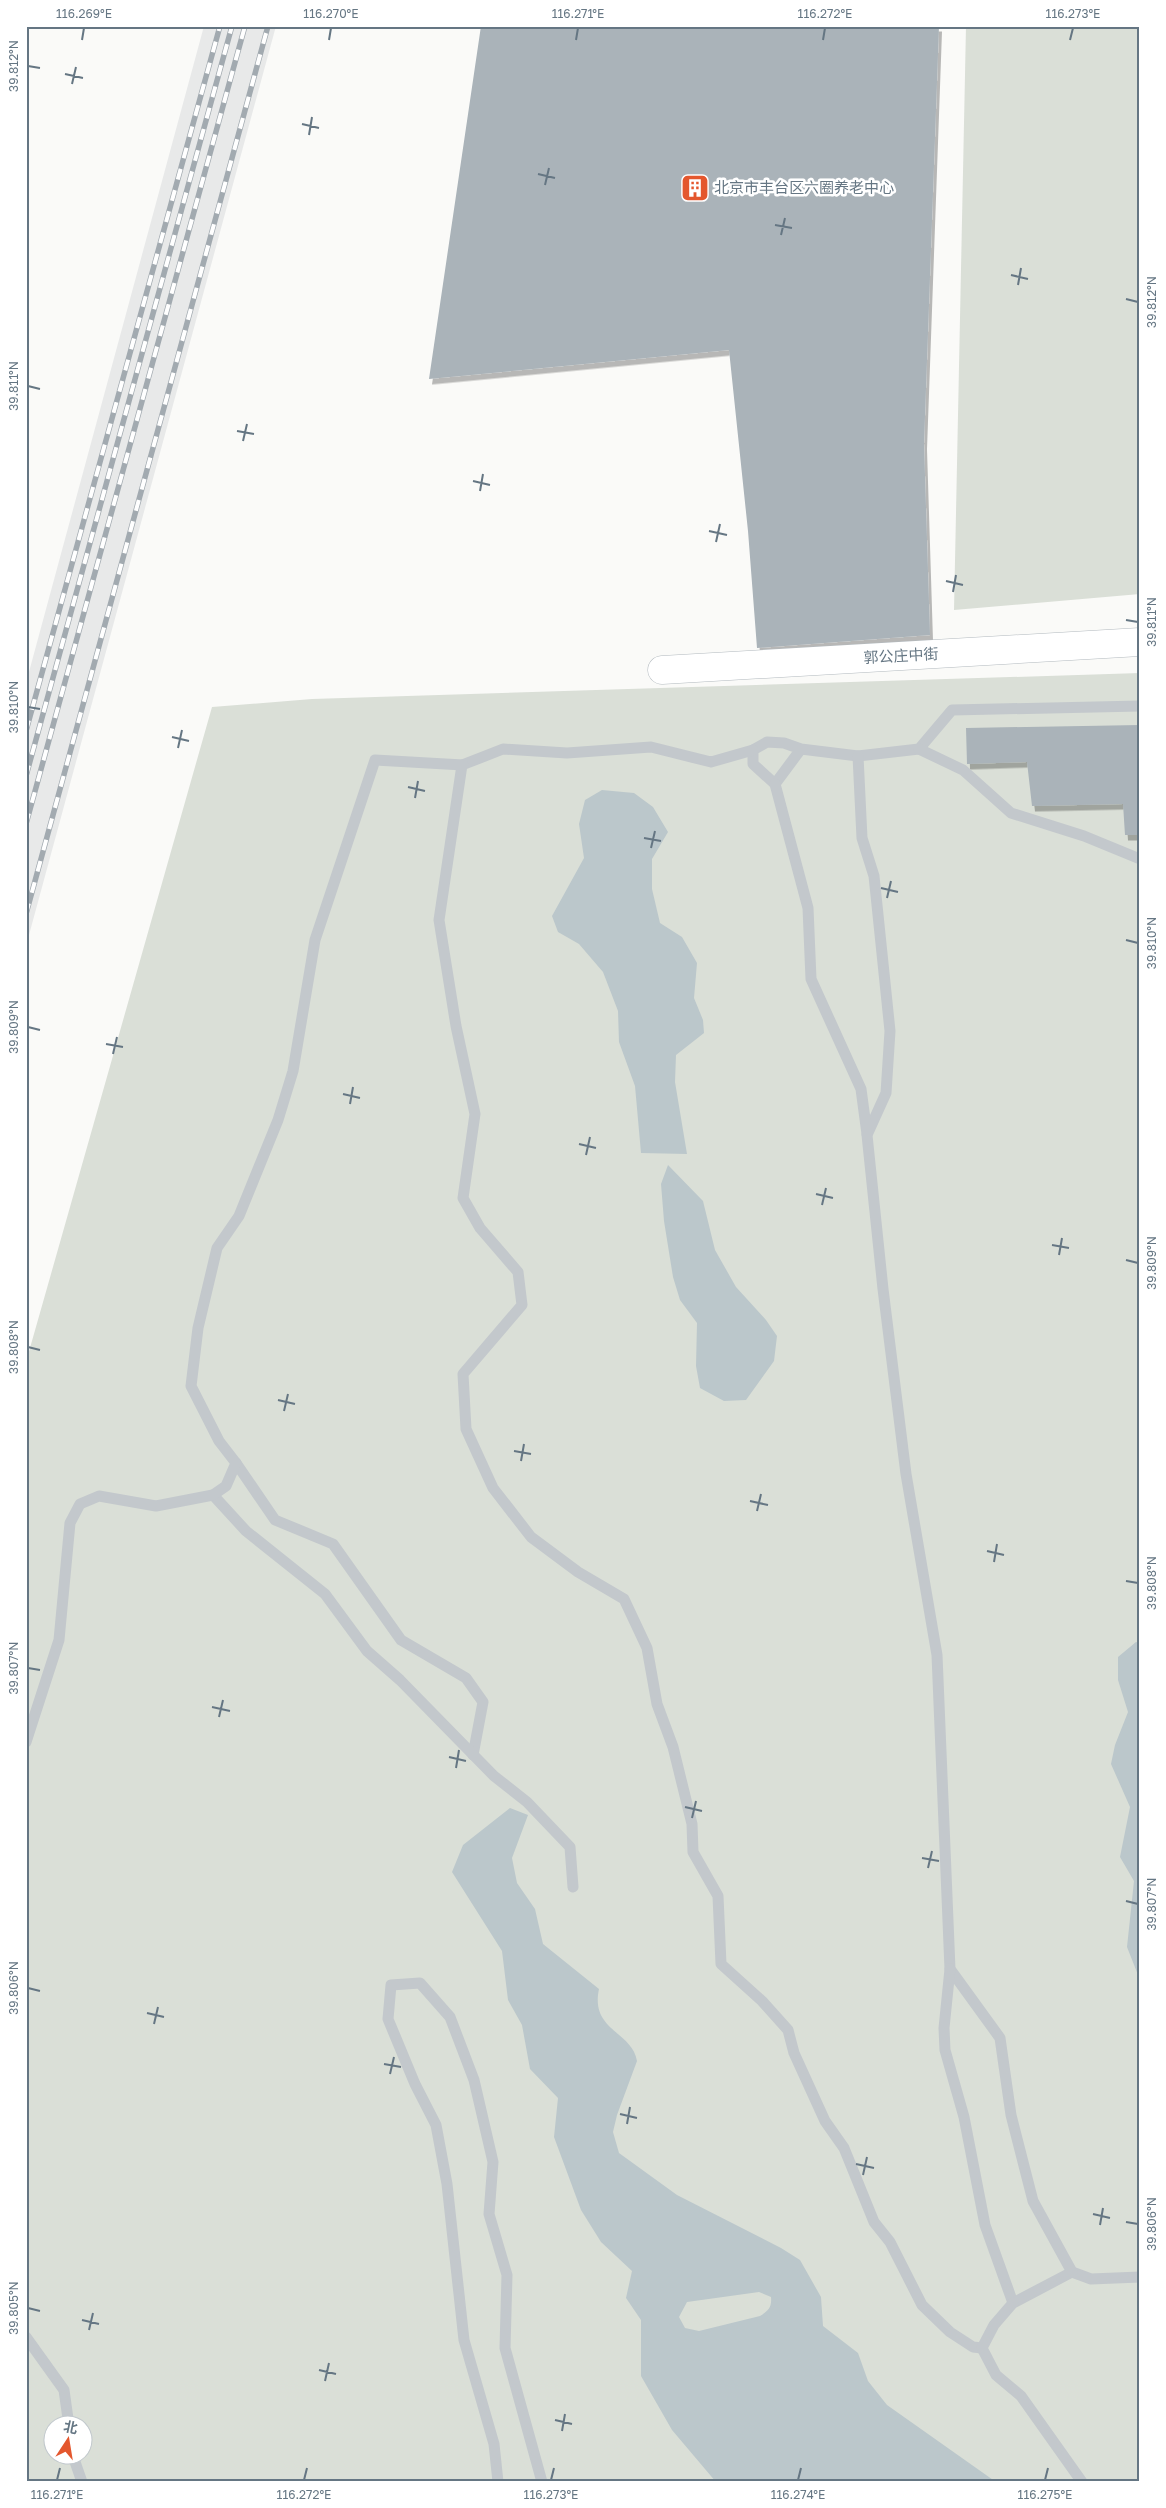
<svg xmlns="http://www.w3.org/2000/svg" width="1166" height="2508" viewBox="0 0 1166 2508" font-family="'Golos Text','Noto Sans SC',sans-serif">
	<style>
		.built { fill: #e8e9e9 }
		.green { fill: #dadfd7; fill-rule: evenodd }
		.water { fill: #bbc7cb; fill-rule: evenodd }
		.building { fill: #aab3b9; filter: url(#shadow) }
		.lines { fill: none; stroke-linecap: round; stroke-linejoin: round }
		.secondary-casing { stroke: #b3babf; stroke-width: 29 }
		.lane { stroke: #c3c8cc; stroke-width: 11 }
		.secondary { stroke: #fff; stroke-width: 28 }
		.rail-casing { stroke: #a2aab0; stroke-width: 5.5 }
		.rail { stroke: #fff; stroke-width: 4; stroke-dasharray: 11; stroke-linecap: butt }
		.ticks { fill: none; stroke: #657683; stroke-width: 2 }
		.labels { text-anchor: middle; stroke-width: 5; stroke-linejoin: round; paint-order: stroke }
		.poi-label { font-size: 15px; fill: #657683; stroke: #fff; text-anchor: start }
		.street-label { font-size: 15px; fill: #657683; stroke: #fff }
		.neatline { fill: none; stroke: #657683; stroke-width: 2 }
		.ticks-label { font-size: 12px; text-anchor: middle; fill: #657683 }
	</style>
	<defs>
		<filter id="shadow"><feDropShadow dx="3" dy="5.5" stdDeviation="0" flood-color="#0004"/></filter>
	</defs>
	<rect width="100%" height="100%" fill="#fafaf8"/>
	<!-- built -->
	<path class="built" d="M204,26H276L26,946V683Z"/>
	<!-- green -->
	<g class="green">
		<path d="M966,26H1140V594L954,610Z"/>
		<path d="M1140,673V2482H26V1362L212,707L312,699ZM52,2426H82V2456H52Z"/>
	</g>
	<!-- water -->
	<g class="water">
		<path d="M602,790L634,793L653,807L668,832L652,859V889L660,923L682,937L697,963L694,998L703,1020L704,1033L676,1055L675,1082L687,1154L641,1153L635,1086L619,1042L618,1011L603,972L579,944L558,932L552,916L584,858L579,824L585,800Z"/>
		<path d="M668,1165L703,1201L715,1250L736,1287L766,1320L777,1336L774,1361L746,1400L724,1401L700,1388L696,1366L697,1323L680,1300L673,1277L664,1221L661,1184Z"/>
		<path d="M1136,1642L1140,1643V1980L1127,1947L1134,1881L1120,1857L1130,1807L1111,1764L1115,1745L1128,1712L1118,1680V1657Z"/>
		<path d="M510,1808L528,1815L512,1858L517,1883L535,1909L543,1944L599,1989C590,2031 632,2031 637,2061L617,2115L613,2132L619,2153L677,2195L781,2248L800,2260L821,2297L823,2326L858,2353L868,2381L887,2405L996,2482H716L672,2430L641,2376V2320L626,2298L632,2271L601,2242L581,2210L554,2137L558,2098L530,2069L522,2025L508,2000L502,1951L452,1872L463,1845ZM759,2292L771,2297C772,2308 768,2311 760,2316L699,2331L685,2328L679,2317L687,2302Z"/>
	</g>
	<!-- building -->
	<g class="building">
		<path d="M481,26H939L924,444L930,635L757,648L748,531L729,350L429,379Z"/>
		<path d="M1140,725V835H1125L1123,804L1032,806L1027,762L967,764L966,728Z"/>
	</g>
	<g class="lines">
		<defs>
			<path id="secondary" d="M662,670L1140,642"/>
		</defs>
		<!-- secondary casing -->
		<use href="#secondary" class="secondary-casing"/>
		<!-- lane -->
		<g class="lane">
			<path d="M801,749L775,784L753,764V750L767,742L784,743L801,749L858,756L919,749L952,710L1140,706"/>
			<path d="M919,749L963,770L1011,813L1084,836L1140,859"/>
			<path d="M753,750L711,762L651,747L567,753L503,749L462,765L439,920L456,1026L475,1114L463,1198L480,1228L518,1272L522,1305L463,1374L466,1429L493,1488L531,1537L578,1572L624,1599L647,1648L657,1704L673,1747L692,1824L693,1852L718,1896L721,1964L762,2001L788,2030L794,2053L825,2121L844,2148L874,2222L890,2242L922,2305L950,2332L973,2347L982,2348"/>
			<path d="M858,756L862,838L874,876L890,1031L886,1093L867,1135L883,1289L906,1474L937,1655L950,1969L1000,2038L1011,2115L1033,2201L1072,2272L1091,2279L1140,2277"/>
			<path d="M775,784L808,908L811,979L861,1089L867,1134"/>
			<path d="M236,1463L275,1520L333,1544L401,1640L466,1678L483,1702L473,1755"/>
			<path d="M213,1495L246,1531L325,1594L367,1651L400,1680L494,1776L527,1802L570,1847L573,1887"/>
			<path d="M26,1742L59,1640L70,1523L80,1504L99,1496L156,1506L213,1495L226,1486L236,1463L219,1441L191,1386L198,1328L217,1248L239,1216L278,1120L293,1071L315,940L375,760L463,765"/>
			<path d="M950,1969L944,2028L945,2050L964,2117L985,2225L1013,2303L1072,2272"/>
			<path d="M1013,2303L994,2325L982,2348L996,2375L1021,2396L1082,2482"/>
			<path d="M26,2337L64,2390L69,2426"/>
			<path d="M73,2456L82,2482"/>
			<path d="M498,2482L494,2444L464,2340L447,2184L436,2125L415,2084L388,2019L391,1985L420,1983L450,2017L474,2080L493,2162L489,2214L507,2275L505,2348L542,2482"/>
		</g>
		<!-- secondary -->
		<use href="#secondary" class="secondary"/>
		<defs>
			<g id="rail">
				<path d="M26,731L220,26"/>
				<path d="M26,776L232,26"/>
				<path d="M26,824L245,26"/>
				<path d="M26,914L268,26"/>
			</g>
		</defs>
		<!-- rail casing -->
		<use href="#rail" class="rail-casing"/>
		<!-- rail -->
		<use href="#rail" class="rail"/>
	</g>
	<!-- ticks -->
	<path class="ticks" d="M82,40L84,28M329,40L331,28M576,40L578,28M823,40L825,28M1070,40L1073,28M28,66L40,68M65,74L83,78M72,84L76,67M302,124L319,128M309,135L312,117M538,174L555,178M545,185L549,168M775,225L792,228M781,235L785,218M1011,275L1028,279M1018,285L1021,268M1126,299L1138,302M28,386L40,389M237,431L254,434M243,441L247,424M473,481L490,485M480,491L483,474M709,531L727,535M716,542L720,524M946,581L963,585M953,592L956,575M1126,620L1138,622M28,707L40,709M172,737L189,741M178,748L182,730M408,787L425,791M415,798L418,781M644,838L661,841M651,848L655,831M881,888L898,892M887,898L891,881M1126,940L1138,943M28,1027L40,1030M106,1044L123,1047M113,1054L117,1037M343,1094L360,1098M350,1104L353,1087M579,1144L596,1148M586,1155L590,1137M816,1194L833,1198M822,1205L826,1188M1052,1245L1069,1248M1059,1255L1062,1238M1126,1260L1138,1263M28,1347L40,1350M278,1400L295,1404M284,1411L288,1394M514,1451L531,1454M521,1461L524,1444M750,1501L768,1505M757,1511L761,1494M987,1551L1004,1555M994,1562L997,1544M1126,1581L1138,1583M28,1668L40,1670M212,1707L230,1711M219,1717L223,1700M449,1757L466,1761M456,1768L459,1750M685,1807L702,1811M692,1818L696,1801M922,1858L939,1861M928,1868L932,1851M1126,1901L1138,1904M28,1988L40,1991M147,2013L164,2017M154,2024L158,2007M384,2064L401,2067M390,2074L394,2057M620,2114L637,2118M627,2124L630,2107M856,2164L874,2168M863,2175L867,2157M1093,2214L1110,2218M1126,2222L1138,2224M1100,2225L1103,2208M28,2308L40,2311M82,2320L99,2324M89,2330L93,2313M319,2370L336,2374M325,2381L329,2363M555,2420L572,2424M562,2431L565,2414M57,2480L60,2468M304,2480L307,2468M551,2480L554,2468M798,2480L801,2468M1045,2480L1048,2468"/>
	<!-- icons -->
	<defs>
		<symbol id="building-square" viewBox="-11 -11 22 22"><rect x="-9" y="-9" width="18" height="18" rx="4" fill="#e4572e" stroke="#fff"/><path d="M-4-6H4V6H1V3H-1V6H-4ZM-2.5-4.3h1.7v1.8h-1.7ZM.8-4.3h1.7v1.8H.8ZM-2.5-1h1.7V.8h-1.7ZM.8-1h1.7V.8H.8Z" fill="#fff"/></symbol>
	</defs>
	<g fill-rule="evenodd">
		<use href="#building-square" x="679" y="172" width="32" height="32"/>
	</g>
	<g class="labels">
		<!-- poi labels -->
		<g class="poi-label">
			<text x="714" y="193">北京市丰台区六圈养老中心</text>
		</g>
		<!-- street labels -->
		<g class="street-label">
			<text transform="translate(901 656) rotate(-3)" y="5">郭公庄中街</text>
		</g>
	</g>
	<!-- border -->
	<rect width="1166" height="2508" fill="none" stroke="#ffffff" stroke-width="55"/>
	<!-- north arrow -->
	<g transform="translate(68 2440) rotate(12)"><circle r="24" fill="#ffffff" stroke="#c1c8cd"/>
	<path d="M0-4L9 19L0 12L-9 19Z" fill="#e4572e"/>
	<text y="-8" font-size="14" font-weight="bold" text-anchor="middle" fill="#657683">北</text>
	</g>
	<rect x="28" y="28" width="1110" height="2452" class="neatline"/>
	<g class="ticks-label">
		<text x="84" y="18">116.269°E</text>
		<text x="331" y="18">116.270°E</text>
		<text x="578" y="18">116.271°E</text>
		<text x="825" y="18">116.272°E</text>
		<text x="1073" y="18">116.273°E</text>
		<text transform="translate(14 66) rotate(-90)" y="4">39.812°N</text>
		<text transform="translate(1152 302) rotate(-90)" y="4">39.812°N</text>
		<text transform="translate(14 386) rotate(-90)" y="4">39.811°N</text>
		<text transform="translate(1152 622) rotate(-90)" y="4">39.811°N</text>
		<text transform="translate(14 707) rotate(-90)" y="4">39.810°N</text>
		<text transform="translate(1152 943) rotate(-90)" y="4">39.810°N</text>
		<text transform="translate(14 1027) rotate(-90)" y="4">39.809°N</text>
		<text transform="translate(1152 1263) rotate(-90)" y="4">39.809°N</text>
		<text transform="translate(14 1347) rotate(-90)" y="4">39.808°N</text>
		<text transform="translate(1152 1583) rotate(-90)" y="4">39.808°N</text>
		<text transform="translate(14 1668) rotate(-90)" y="4">39.807°N</text>
		<text transform="translate(1152 1904) rotate(-90)" y="4">39.807°N</text>
		<text transform="translate(14 1988) rotate(-90)" y="4">39.806°N</text>
		<text transform="translate(1152 2224) rotate(-90)" y="4">39.806°N</text>
		<text transform="translate(14 2308) rotate(-90)" y="4">39.805°N</text>
		<text x="57" y="2499">116.271°E</text>
		<text x="304" y="2499">116.272°E</text>
		<text x="551" y="2499">116.273°E</text>
		<text x="798" y="2499">116.274°E</text>
		<text x="1045" y="2499">116.275°E</text>
	</g>
</svg>
